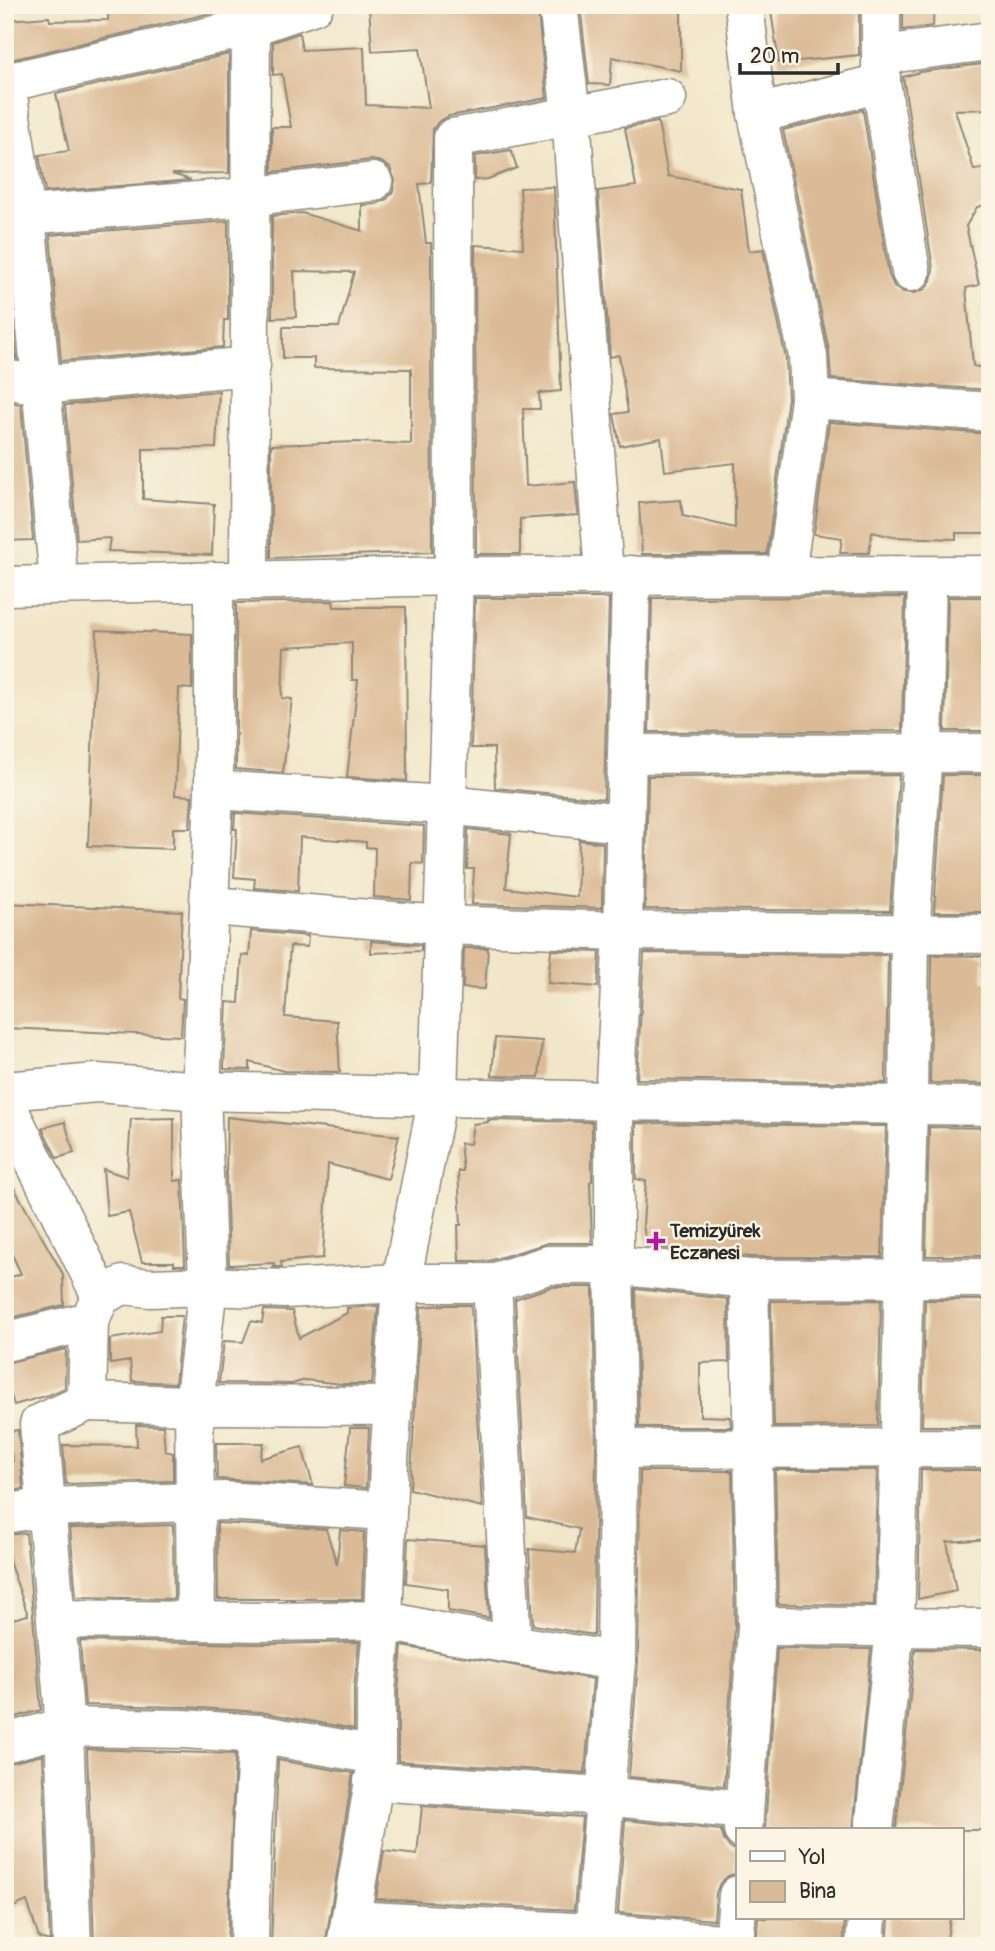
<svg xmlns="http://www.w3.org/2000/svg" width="995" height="1951" viewBox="0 0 995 1951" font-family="Pangolin,sans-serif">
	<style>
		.building { fill: #dbbb97 }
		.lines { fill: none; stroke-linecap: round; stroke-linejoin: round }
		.minor-casing { stroke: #8e887a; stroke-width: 41 }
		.minor { stroke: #fff; stroke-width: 38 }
		.poi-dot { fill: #b5179e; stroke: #fcf5e5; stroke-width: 2.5 }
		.labels { text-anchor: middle; stroke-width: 5; stroke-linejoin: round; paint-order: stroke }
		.poi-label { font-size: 19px; font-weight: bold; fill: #2b2b2b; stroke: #fcf5e5; text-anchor: start }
	</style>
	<rect width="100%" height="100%" fill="#fcf5e5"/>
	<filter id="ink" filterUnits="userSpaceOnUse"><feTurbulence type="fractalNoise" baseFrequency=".0143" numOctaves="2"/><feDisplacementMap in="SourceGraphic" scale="14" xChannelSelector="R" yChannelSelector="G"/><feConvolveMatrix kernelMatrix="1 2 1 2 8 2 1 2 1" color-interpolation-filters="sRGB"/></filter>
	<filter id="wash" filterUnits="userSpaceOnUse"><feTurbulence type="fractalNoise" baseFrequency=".00686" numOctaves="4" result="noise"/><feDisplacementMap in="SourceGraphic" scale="28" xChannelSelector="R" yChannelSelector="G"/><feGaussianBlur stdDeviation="1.57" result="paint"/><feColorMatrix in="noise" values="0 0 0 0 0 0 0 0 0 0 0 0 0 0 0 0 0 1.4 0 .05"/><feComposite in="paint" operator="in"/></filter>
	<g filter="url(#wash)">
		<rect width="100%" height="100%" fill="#f1e6c9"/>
		<g id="blocks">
			<!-- building -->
			<g class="building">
				<path d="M109,5H229V9L10,60L7,20L49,17L50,21L108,20Z"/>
				<path d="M369,5H537L547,98L449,116L439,121L433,129L431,183L419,184L426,243H431L432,552L271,558V445L356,442L411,444V369L314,368V358H283V327H339L354,272L294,271L296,317L272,318V216L302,213L362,231V205L376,204L387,199L393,191L395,180L390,168L381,162L371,160L272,172V127H291L282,74L273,75V42L299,33L302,50L364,47L366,105L429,108L420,48L372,51Z"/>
				<path d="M580,5H681V71L612,57L610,85L589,84Z"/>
				<path d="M770,5H859V55L779,63Z"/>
				<path d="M903,5H934L933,26L903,30Z"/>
				<path d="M229,54V173L172,174L191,180L45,192L39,155L69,151L56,94Z"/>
				<path d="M990,63V109L955,110L974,170L990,167V203L977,207L966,226L979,285L966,288L973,366L990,369V390L831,379L829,351L783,130L863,110L889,275L894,286L903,292L915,293L925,289L931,280L933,269L903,77L920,72Z"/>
				<path d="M658,122L668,176L741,189L749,251L763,249L786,359L788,398L767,554H642L639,503L681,500L683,516L735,528V463L665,471L661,438L620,446L614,414L628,412L619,355L610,357L598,191L636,186L625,128Z"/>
				<path d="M511,150L517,168L488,179L475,180V156Z"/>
				<path d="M554,187L561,391L539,393L540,409H523L526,486L575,482L578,515L520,519V554H476L475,245L523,248L520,188Z"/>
				<path d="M228,221V320H224L223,347L61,361L50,235Z"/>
				<path d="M13,318L17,359L15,358V354L5,355V319Z"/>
				<path d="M219,391L216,448L143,449V499L214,504L212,555L108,551L110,538L77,540L65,405Z"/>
				<path d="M9,402L21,404L33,540L5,541V491H9L5,438Z"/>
				<path d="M829,422L990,434V533H956V539L893,537L872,532L869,553H840L842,538L814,534Z"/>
				<path d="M905,597L902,731L649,732L652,598Z"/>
				<path d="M948,597H988V617H983L985,672H990V731H945Z"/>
				<path d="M475,598H609L604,799L495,788L494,748H471Z"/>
				<path d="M333,601L334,607H406L407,781L347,777L358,680H352V643L284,647L282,698L292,699L283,773L236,769V603Z"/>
				<path d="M97,630L192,634V689L179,688L175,795L192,796L190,828H173V849L88,846Z"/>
				<path d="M899,775L890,911L645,909L648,776Z"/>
				<path d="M943,775H984L985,876L990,877V912H934Z"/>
				<path d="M235,813L424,826L423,864L412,863L411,900L374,897L375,848L366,847V842L300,837L298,891L254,888L255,879L234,877L237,829H234Z"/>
				<path d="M468,829L511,834L506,888L577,897L579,840L603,843L602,908L472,904L474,869H467Z"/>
				<path d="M5,903L182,911L178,998L183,999L181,1036L5,1028Z"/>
				<path d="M251,931L308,936L307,947L290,946L285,1017L337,1021L340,1072L284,1071L250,1062V1070L224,1069L227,1002L239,1003L242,955L249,956Z"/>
				<path d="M371,941L421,945V951L371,953Z"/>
				<path d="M464,948H488L485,989L463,988Z"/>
				<path d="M551,950L600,952L598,987L548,983Z"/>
				<path d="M644,953L888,955L886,1083L637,1079Z"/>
				<path d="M932,955L983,956L982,982H990V1084L930,1083Z"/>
				<path d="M495,1038L542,1041L539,1077L492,1076Z"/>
				<path d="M227,1117L370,1133L399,1136L388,1179L328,1164L323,1258L281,1262L282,1267H273L274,1263L229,1265L226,1177Z"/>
				<path d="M174,1118V1181L182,1180L185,1265H174V1262H142L129,1212L107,1216L103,1169L127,1177L131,1119Z"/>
				<path d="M488,1120L592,1122V1181L590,1182L592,1243H548L489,1261H459L458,1225H461L458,1171H463L460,1143L470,1144L473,1124L488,1122Z"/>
				<path d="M65,1122L74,1153L57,1158L42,1128Z"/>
				<path d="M636,1123L886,1126L882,1257H750L647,1246L643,1225L646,1181L636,1179Z"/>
				<path d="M929,1127L990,1128V1256H926Z"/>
				<path d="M5,1172L63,1274L64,1305L11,1318L5,1306V1279L21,1274L5,1239Z"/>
				<path d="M551,1287H593L596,1449L594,1635L533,1625L529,1549L575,1553L579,1529L527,1517L515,1299Z"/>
				<path d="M636,1289L728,1299L729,1362L700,1363V1416L730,1417L731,1427H639Z"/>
				<path d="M881,1300L878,1426L774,1427L771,1301Z"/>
				<path d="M925,1300H990V1426H922Z"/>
				<path d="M444,1305H471L482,1507L410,1489L421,1307Z"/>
				<path d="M378,1306L372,1384H343L305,1380L292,1384L219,1383L224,1341L243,1342L251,1321L262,1323L264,1310L292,1311L299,1338L347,1313V1308Z"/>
				<path d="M161,1316H182L175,1383L132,1381L130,1361L110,1364V1339L160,1331Z"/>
				<path d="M66,1349L65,1388L49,1395L14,1405L5,1375V1363Z"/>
				<path d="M136,1425L163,1426L165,1451L173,1453V1481L66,1484L63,1445L137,1446Z"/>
				<path d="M350,1428H369L366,1488L344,1486Z"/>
				<path d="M18,1430L23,1489L5,1492V1463L13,1461L6,1432Z"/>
				<path d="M216,1443H264L260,1459L302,1447L313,1485L217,1479Z"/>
				<path d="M775,1470H877L874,1605L778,1604Z"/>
				<path d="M921,1470H990V1539L947,1542L956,1591L918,1599Z"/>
				<path d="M640,1471H732L735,1626L724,1786L629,1777L638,1661Z"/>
				<path d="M217,1523L326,1529L337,1565L340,1530L364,1532L362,1599H218Z"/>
				<path d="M173,1525L174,1599L76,1597L70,1528Z"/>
				<path d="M26,1533L41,1710L5,1720V1621L28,1615L10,1564L5,1535Z"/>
				<path d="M408,1539L485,1545L489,1618L448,1611V1589L406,1583Z"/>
				<path d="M80,1641L270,1644L359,1642L354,1689V1729L260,1712L184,1707L85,1705Z"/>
				<path d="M402,1646L593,1679L585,1773L398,1761V1692Z"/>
				<path d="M777,1648L871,1649L853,1830H765Z"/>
				<path d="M915,1649L990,1650V1774L982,1830H896Z"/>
				<path d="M87,1749L235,1754L227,1946H94Z"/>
				<path d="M43,1755L50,1941L39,1938L27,1901L13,1907L5,1890V1764Z"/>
				<path d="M278,1760L353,1773L325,1946H271Z"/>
				<path d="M422,1806L582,1817L574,1910L376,1899L384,1851L417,1855Z"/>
				<path d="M625,1820L721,1830L724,1840L730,1848L737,1850L735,1874L728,1876L720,1883L716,1893L714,1920L618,1913Z"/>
				<path d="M758,1918H845L843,1946H756Z"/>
				<path d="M889,1918H950L946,1946H887Z"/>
			</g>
		</g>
	</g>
	<g filter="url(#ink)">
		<use href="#blocks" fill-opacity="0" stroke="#8e887a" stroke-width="2"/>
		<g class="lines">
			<defs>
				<g id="minor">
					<path d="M558,5L571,115L604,575"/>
					<path d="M744,5L757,114L808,356L810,399L786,575"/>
					<path d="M881,5V83L911,272"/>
					<path d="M881,55L990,41"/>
					<path d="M5,83L250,27L314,5"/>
					<path d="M6,83L26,215L59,584"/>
					<path d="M757,114L881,83"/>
					<path d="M26,215L248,197L373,182"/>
					<path d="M5,379L40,385L251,366"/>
					<path d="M810,399L990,412"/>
					<path d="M249,580L251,5"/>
					<path d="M5,586L454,576L990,575"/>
					<path d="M627,754L990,753"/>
					<path d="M214,790L446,805L624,823"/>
					<path d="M211,906L442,925L623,931L990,934"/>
					<path d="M5,1091L97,1083L201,1091L614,1101L990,1106"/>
					<path d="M5,1102L101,1296"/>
					<path d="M492,1283L512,1644"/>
					<path d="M5,1342L89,1321"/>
					<path d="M87,1402L194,1405L393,1406"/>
					<path d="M618,1449L990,1448"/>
					<path d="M5,1514L46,1507L223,1501L387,1511"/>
					<path d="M56,1619L270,1622L383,1620L449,1634L616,1661"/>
					<path d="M196,1621L194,1405L208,1286L201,1091L214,790V581"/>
					<path d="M757,1626L990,1628"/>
					<path d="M5,1743L64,1727L184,1729L258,1734L376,1755"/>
					<path d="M373,1781L603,1796L744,1810"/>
					<path d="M743,1830L757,1626L749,1279"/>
					<path d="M874,1830L895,1628L908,1106L910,934L923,753L927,577"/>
					<path d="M352,1920L594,1933L734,1944"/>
					<path d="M72,1946L63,1701L39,1424L87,1402L89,1321L101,1296L123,1285L150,1288L208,1286L285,1289L401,1283H492L548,1265H614L749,1279L990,1278"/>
					<path d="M249,1946L252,1832L258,1734"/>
					<path d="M346,1946L376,1769V1691L383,1620L389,1461L401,1283L438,1096L454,576L453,138L667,98"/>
					<path d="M593,1946L616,1661L618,1449L614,1265V1101L623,931L631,575"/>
					<path d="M734,1946L738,1895"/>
					<path d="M865,1946L867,1918"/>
				</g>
			</defs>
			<!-- minor casing -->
			<use href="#minor" class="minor-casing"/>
			<!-- minor -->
			<use href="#minor" class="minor"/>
		</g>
	</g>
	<!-- markers -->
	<path class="poi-dot" d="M652.5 1230.5h7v7h7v7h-7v7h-7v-7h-7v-7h7z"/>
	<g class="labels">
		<!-- poi labels -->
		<g class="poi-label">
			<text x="670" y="1237">Temizyürek<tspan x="670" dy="22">Eczanesi</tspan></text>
		</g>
	</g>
	<!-- margin -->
	<rect width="995" height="1951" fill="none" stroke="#fcf5e5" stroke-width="28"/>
	<!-- legend -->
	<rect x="736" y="1828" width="228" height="91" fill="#fcf5e5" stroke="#a8a49b" stroke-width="2"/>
	<rect x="750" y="1851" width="35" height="10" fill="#ffffff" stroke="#a8a49b" stroke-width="2"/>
	<text x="799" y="1864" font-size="21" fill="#2b2b2b">Yol</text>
	<rect x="750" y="1881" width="35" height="21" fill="#dbbb97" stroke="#a8a49b" stroke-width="2"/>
	<text x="799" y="1898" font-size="21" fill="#2b2b2b">Bina</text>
	<!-- scale -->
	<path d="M740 63v10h98v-10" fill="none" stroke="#2b2b2b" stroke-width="3.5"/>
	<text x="750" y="63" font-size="21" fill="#2b2b2b" stroke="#fcf5e5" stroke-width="5" paint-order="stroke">20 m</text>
</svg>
